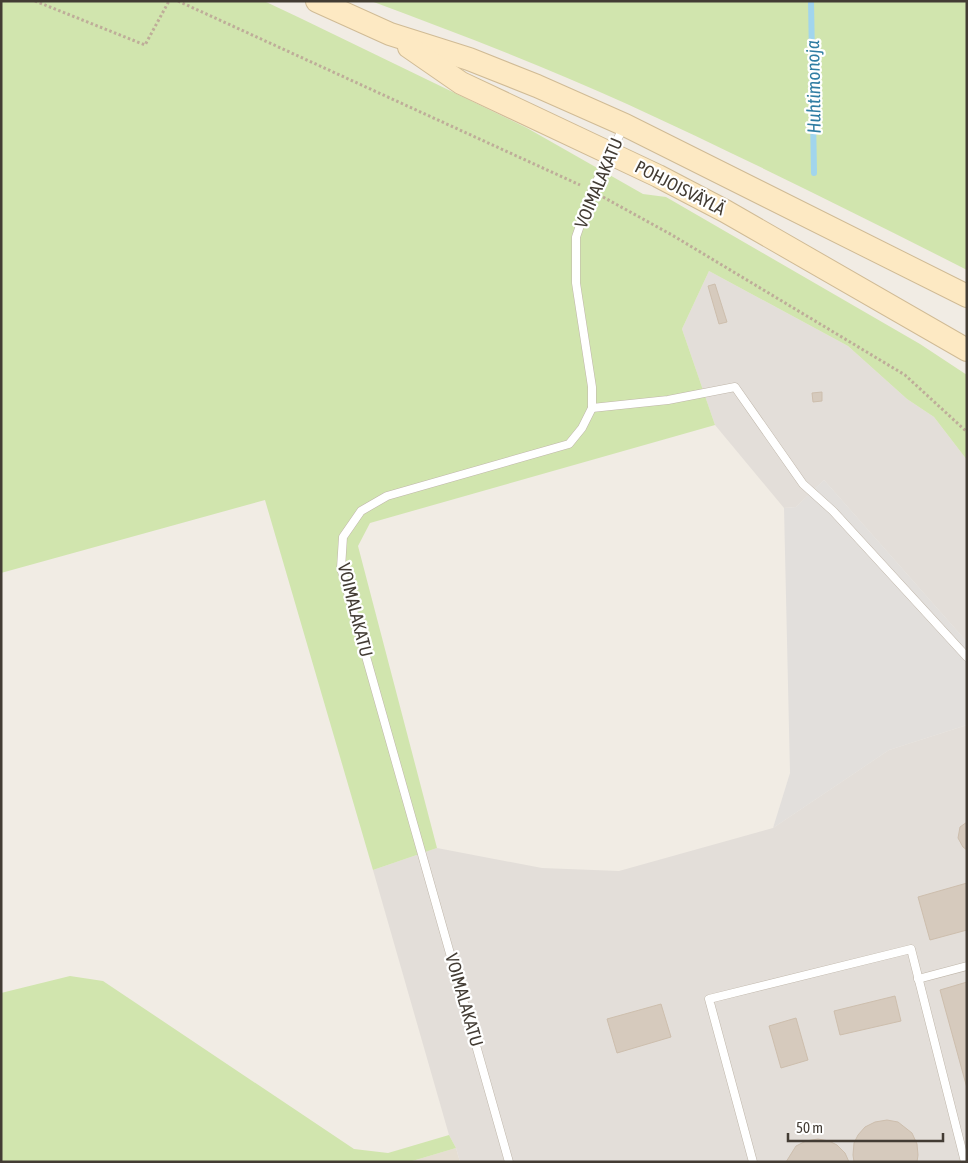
<svg xmlns="http://www.w3.org/2000/svg" width="968" height="1163" viewBox="0 0 968 1163" font-family="'Asap Condensed',sans-serif">
	<style>
		.residential { fill: #e5ded2 }
		.industrial { fill: #e3ded9 }
		.green { fill: #d1e5ae }
		.parking { fill: #e2dfdc }
		.lines { fill: none; stroke-linecap: round; stroke-linejoin: round }
		.stream { stroke: #a1d5ed; stroke-width: 6 }
		.building { fill: #d6cabd; stroke: #cdbead }
		.service-casing { stroke: #bfb6aa; stroke-width: 9 }
		.secondary-casing { stroke: #d0bb95; stroke-width: 24 }
		.path { stroke: #bead99; stroke-width: 3; stroke-dasharray: 2.5 2.5; stroke-linecap: butt }
		.service { stroke: #fff; stroke-width: 8 }
		.secondary { stroke: #fde9c3; stroke-width: 22 }
		.labels { text-anchor: middle; stroke-width: 4.5; stroke-linejoin: round; paint-order: stroke }
		.street-label { font-size: 18px; fill: #433c34; stroke: #fff }
		.water-label { font-size: 19px; font-style: italic; fill: #307da3; stroke: #fff }
	</style>
	<rect width="100%" height="100%" fill="#f1ece4"/>
	<!-- residential -->
	<path class="residential" d="M456,1148L460,1162H409Z"/>
	<!-- industrial -->
	<g class="industrial">
		<path d="M709,271L848,346L907,399L934,417L967,460V642L824,480L796,507L784,508L715,425L682,329Z"/>
		<path d="M967,725V1162H460L456,1148L449,1135L373,870L437,848L542,868L619,871L773,828L889,750Z"/>
	</g>
	<!-- green -->
	<g class="green">
		<path d="M1,1H264L300,18L527,128L643,194L666,197L920,344L967,375V460L934,417L907,399L848,346L709,271L682,329L715,425L370,523L358,546L437,848L373,870L265,500L1,573Z"/>
		<path d="M371,1H967V270C855,213 742,157 627,104C544,66 457,33 371,1Z"/>
		<path d="M70,976L103,981L354,1149L388,1153L449,1135L456,1148L409,1162H1V993Z"/>
	</g>
	<!-- parking -->
	<path class="parking" d="M824,480L967,642V725L889,750L773,828L790,773L784,508L796,507Z"/>
	<g class="lines">
		<!-- stream -->
		<path class="stream" d="M811,1L814,173"/>
	</g>
	<!-- building -->
	<g class="building">
		<path d="M715,284L727,322L719,324L708,286Z"/>
		<path d="M822,392V401L813,402L812,393Z"/>
		<path d="M967,822V850L963,847L958,838L960,827Z"/>
		<path d="M967,883V930L930,940L918,897Z"/>
		<path d="M967,982V1088L940,990Z"/>
		<path d="M895,996L901,1021L840,1035L834,1011Z"/>
		<path d="M661,1004L671,1037L617,1053L607,1019Z"/>
		<path d="M796,1018L808,1060L781,1068L769,1026Z"/>
		<path d="M887,1120L898,1122L912,1133L917,1144L918,1155L917,1162H854L853,1155L854,1143L858,1135L865,1127L875,1122Z"/>
		<path d="M818,1139L829,1141L837,1145L845,1153L849,1162H786L796,1146L806,1141Z"/>
	</g>
	<g class="lines">
		<defs>
			<g id="service">
				<path d="M592,408L668,400L735,387L803,484L833,511L967,657"/>
				<path d="M918,979L967,966"/>
				<path d="M509,1162L341,568L343,537L361,511L387,496L569,444L582,428L592,408V387L576,283V237L592,191L624,126"/>
				<path d="M753,1162L709,999L911,949L965,1162"/>
			</g>
			<g id="secondary">
				<path d="M317,1L390,34L469,59L537,86L625,125L967,296"/>
				<path d="M409,47L461,83L658,176L725,211L967,350"/>
			</g>
		</defs>
		<!-- service casing -->
		<use href="#service" class="service-casing"/>
		<!-- secondary casing -->
		<use href="#secondary" class="secondary-casing"/>
		<!-- path -->
		<g class="path">
			<path d="M35,1L145,45L169,1"/>
			<path d="M178,1L580,185"/>
			<path d="M603,197L672,235L905,375L967,432"/>
		</g>
		<!-- service -->
		<use href="#service" class="service"/>
		<!-- secondary -->
		<use href="#secondary" class="secondary"/>
	</g>
	<g class="labels">
		<!-- street labels -->
		<g class="street-label">
			<text transform="translate(599 183) rotate(-67)" y="6">VOIMALAKATU</text>
			<text transform="translate(680 188) rotate(27)" y="6">POHJOISVÄYLÄ</text>
			<text transform="translate(355 610) rotate(76)" y="6">VOIMALAKATU</text>
			<text transform="translate(464 1000) rotate(74)" y="6">VOIMALAKATU</text>
		</g>
		<!-- water labels -->
		<g class="water-label">
			<text transform="translate(813 87) rotate(-91)" y="7">Huhtimonoja</text>
		</g>
	</g>
	<!-- border -->
	<rect width="968" height="1163" fill="none" stroke="#433c34" stroke-width="5"/>
	<!-- scale -->
	<path d="M788 1133v8h155v-8" fill="none" stroke="#433c34" stroke-width="2.5"/>
	<text x="796" y="1133" font-size="15" fill="#433c34" stroke="#ffffff" stroke-width="4" paint-order="stroke">50 m</text>
</svg>
